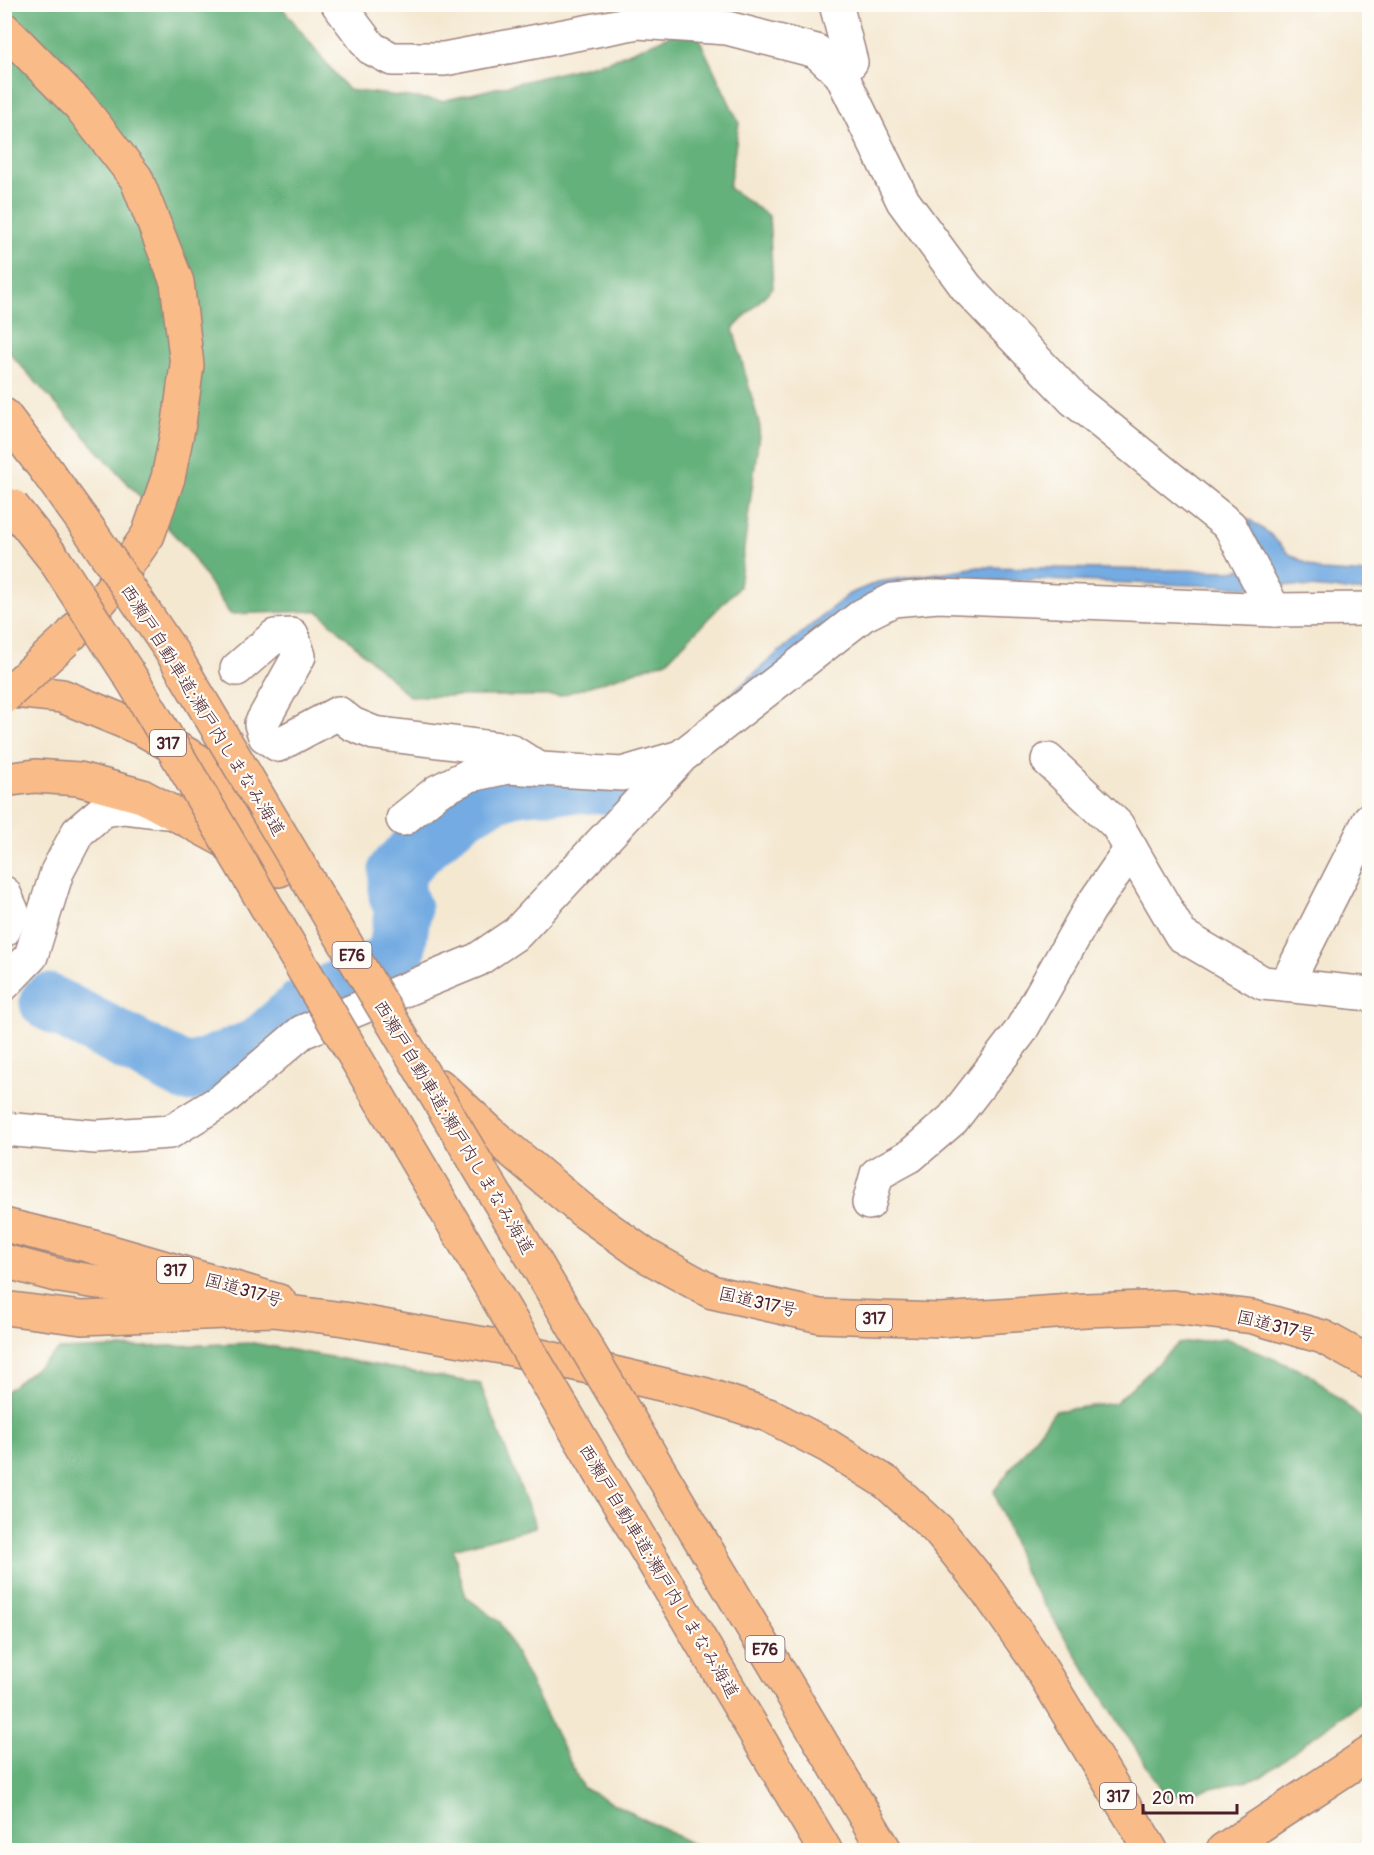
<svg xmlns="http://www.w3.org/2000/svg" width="1374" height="1855" viewBox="0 0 1374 1855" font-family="Pangolin,'Klee One',sans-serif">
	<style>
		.forest { fill: #65b17b; stroke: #586853; stroke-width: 1.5 }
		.water { fill: #73abe2; stroke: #5e6586; stroke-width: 1.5 }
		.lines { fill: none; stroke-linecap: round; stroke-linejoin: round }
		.river { stroke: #73abe2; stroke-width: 57 }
		.minor-casing { stroke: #9f847e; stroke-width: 36 }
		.highway-casing { stroke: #9f847e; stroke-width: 36 }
		.minor { stroke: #fff; stroke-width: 33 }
		.highway { stroke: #f9bc89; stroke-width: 33 }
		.highway-bridge-casing { stroke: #9f847e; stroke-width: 36; stroke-linecap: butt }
		.highway-bridge { stroke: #f9bc89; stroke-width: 33 }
		.labels { text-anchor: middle; stroke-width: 4.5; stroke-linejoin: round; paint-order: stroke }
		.shield { fill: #fdfcf7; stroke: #806168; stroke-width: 1.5 }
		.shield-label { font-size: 16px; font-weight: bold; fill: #4a1f2b }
		.street-label { font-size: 18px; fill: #4a1f2b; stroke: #fdfcf7 }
	</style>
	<rect width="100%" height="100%" fill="#fdfcf7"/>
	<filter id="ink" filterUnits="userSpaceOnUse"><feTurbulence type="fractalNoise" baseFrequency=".0167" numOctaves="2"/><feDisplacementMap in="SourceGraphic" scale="12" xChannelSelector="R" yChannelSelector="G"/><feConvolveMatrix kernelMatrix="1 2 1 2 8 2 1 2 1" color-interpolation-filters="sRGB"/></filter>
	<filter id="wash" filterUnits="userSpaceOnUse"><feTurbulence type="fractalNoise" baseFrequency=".008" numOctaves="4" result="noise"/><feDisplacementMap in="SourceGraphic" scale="24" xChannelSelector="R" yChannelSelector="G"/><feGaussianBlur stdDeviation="1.35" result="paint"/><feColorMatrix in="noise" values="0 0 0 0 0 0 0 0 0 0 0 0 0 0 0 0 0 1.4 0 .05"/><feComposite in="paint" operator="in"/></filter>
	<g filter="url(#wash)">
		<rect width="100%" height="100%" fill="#f4e8d1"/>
		<!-- forest -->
		<g class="forest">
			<path d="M5,5H280L348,90L442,101L609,61L693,26L739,123L729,188L769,216L773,287L733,329L760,427L739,587L667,661L559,696H409L318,611L230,614L188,550L5,348Z"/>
			<path d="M1225,1338L1311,1375L1369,1425V1695L1261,1777L1167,1798L1024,1573L994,1491L1055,1411L1115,1403L1178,1344Z"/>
			<path d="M253,1343L480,1384L536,1527L453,1549L466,1597L500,1622L583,1788L704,1850H5V1392L59,1350Z"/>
		</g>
		<!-- water -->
		<path class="water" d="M1250,520L1271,535L1289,554L1321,571L1369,574V592L1285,585L1248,587L1042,580L951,582L698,724L774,656L849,594L878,582L979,567L1231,571L1261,566L1265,560L1263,552L1242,521Z"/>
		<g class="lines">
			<!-- river -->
			<path class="river" d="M48,1002L187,1074L259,1046L303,1007L396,957L403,909L397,895V870C433,834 473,792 527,786C558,783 597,786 629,786"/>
		</g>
	</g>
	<g filter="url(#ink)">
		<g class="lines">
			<defs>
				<g id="minor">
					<path d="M338,4L371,48L392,59H444L638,22L727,28L816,51L841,74L903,201L967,288L1074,400L1230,526L1274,610"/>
					<path d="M836,4L851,62L841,74"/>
					<path d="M237,669L275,636L292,635L299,656L261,724L265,736L278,745L338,713L352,724L374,733L509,750L539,769"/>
					<path d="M1048,760L1117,825L1181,935L1263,983L1370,994"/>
					<path d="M403,819L438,791L470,775L508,767L622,774L680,757"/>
					<path d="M4,893L12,911L4,930"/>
					<path d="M4,984L31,956L57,872L78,832L104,810L124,807L167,812"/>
					<path d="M1286,985L1370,819"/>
					<path d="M4,1129L96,1137L170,1132L222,1100L302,1032L477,960L517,933L682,756L863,615L893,600L938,596L1274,610L1370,609"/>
					<path d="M869,1203L877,1174L910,1156L953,1119L1020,1032L1089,910L1131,849"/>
				</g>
				<g id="highway">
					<path d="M4,29L80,106L136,178L177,282L187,365L179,423L168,478L148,535L110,590L72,634"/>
					<path d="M4,415L46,470"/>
					<path d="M4,690L62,696L142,729L220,773L279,870"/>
					<path d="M4,780L35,776L79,779L142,796L240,849"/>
					<path d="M440,1086L495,1137L582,1210L645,1255L712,1292L820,1316L940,1320L1086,1310L1173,1307L1253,1317L1323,1337L1370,1363"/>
					<path d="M4,1225L87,1245L279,1301"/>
					<path d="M4,1261L60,1276L203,1299"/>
					<path d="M4,1308L82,1318L273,1310L344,1319L507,1348L703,1394L768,1415L828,1446L887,1483L938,1530L983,1585L1035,1659L1151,1850"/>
					<path d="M646,1448L885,1850"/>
					<path d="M602,1475L825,1850"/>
					<path d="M1223,1850L1370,1753"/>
				</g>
			</defs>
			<!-- minor casing -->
			<use href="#minor" class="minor-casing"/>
			<!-- highway casing -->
			<use href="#highway" class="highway-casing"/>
			<!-- minor -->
			<use href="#minor" class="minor"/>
			<!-- highway -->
			<use href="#highway" class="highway"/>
			<defs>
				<g id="highway-bridge">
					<path d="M46,470L88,528L175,657L646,1448"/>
					<path d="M12,506L54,559L135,684L602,1475"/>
					<path d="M4,697L66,640"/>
				</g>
			</defs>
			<!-- highway-bridge casing -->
			<use href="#highway-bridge" class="highway-bridge-casing"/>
			<!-- highway-bridge -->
			<use href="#highway-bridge" class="highway-bridge"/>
		</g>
	</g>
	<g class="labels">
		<!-- shield labels -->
		<g class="shield">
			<rect x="150" y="730" width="36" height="26" rx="4.5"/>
			<rect x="332.5" y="942" width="39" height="26" rx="4.5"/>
			<rect x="157" y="1257" width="36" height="26" rx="4.5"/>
			<rect x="856" y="1305" width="36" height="26" rx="4.5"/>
			<rect x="745.5" y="1636" width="39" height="26" rx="4.5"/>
			<rect x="1100" y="1783" width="36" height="26" rx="4.5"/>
		</g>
		<g class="shield-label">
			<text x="168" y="749">317</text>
			<text x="352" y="961">E76</text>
			<text x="175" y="1276">317</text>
			<text x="874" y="1324">317</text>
			<text x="765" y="1655">E76</text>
			<text x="1118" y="1802">317</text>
		</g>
		<!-- street labels -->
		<g class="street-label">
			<text transform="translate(203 710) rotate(58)" y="6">西瀬戸自動車道;瀬戸内しまなみ海道</text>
			<text transform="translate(454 1127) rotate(59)" y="6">西瀬戸自動車道;瀬戸内しまなみ海道</text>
			<text transform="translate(244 1290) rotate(16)" y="6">国道317号</text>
			<text transform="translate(758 1302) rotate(13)" y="6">国道317号</text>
			<text transform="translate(1276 1326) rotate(14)" y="6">国道317号</text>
			<text transform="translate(659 1571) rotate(59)" y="6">西瀬戸自動車道;瀬戸内しまなみ海道</text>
		</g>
	</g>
	<!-- margin -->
	<rect width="1374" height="1855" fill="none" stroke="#fdfcf7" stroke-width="24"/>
	<!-- scale -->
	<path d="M1143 1804v9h94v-9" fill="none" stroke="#4a1f2b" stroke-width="3"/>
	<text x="1152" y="1804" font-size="18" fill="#4a1f2b" stroke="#fdfcf7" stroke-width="4.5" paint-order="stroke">20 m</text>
</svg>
